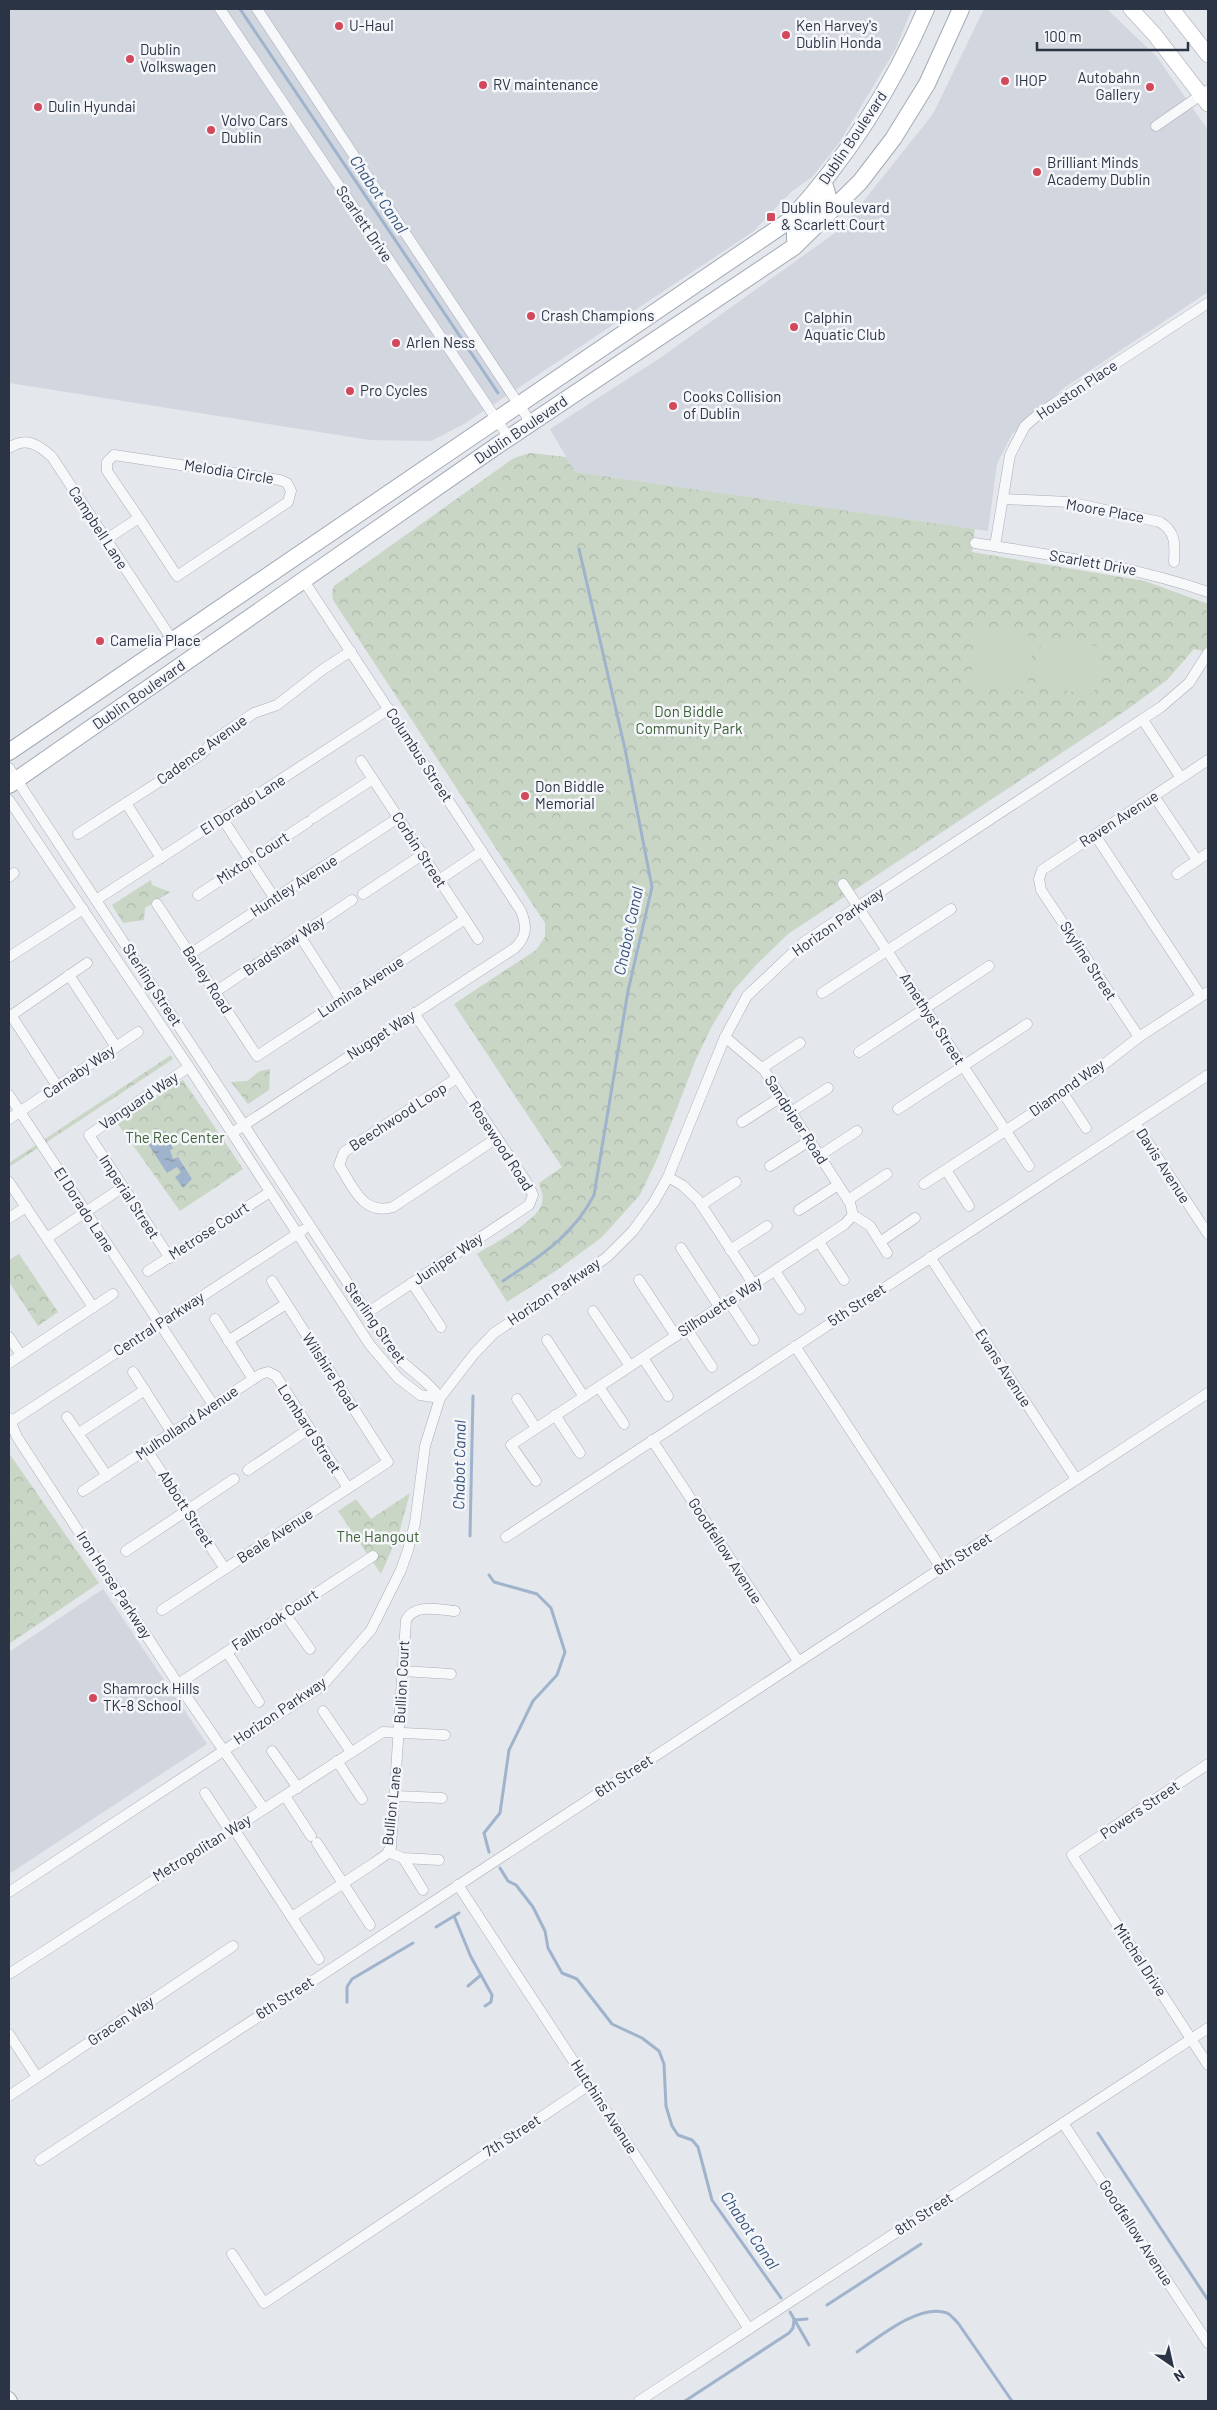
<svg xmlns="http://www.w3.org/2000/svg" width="1217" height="2410" viewBox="0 0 1217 2410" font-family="Barlow,sans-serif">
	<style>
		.built { fill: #d2d6de }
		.park { fill: url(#park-crowns) }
		.pitch { fill: #c9d6c5 }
		.water { fill: url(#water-ripples) }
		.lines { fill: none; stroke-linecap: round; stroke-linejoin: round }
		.stream { stroke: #9fb4cc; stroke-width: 3 }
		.minor-casing { stroke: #a9aeb7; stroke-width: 11 }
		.tertiary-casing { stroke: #a9aeb7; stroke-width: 14 }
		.secondary-casing { stroke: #a9aeb7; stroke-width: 16 }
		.primary-casing { stroke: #a3abb8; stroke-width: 18 }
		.minor { stroke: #f7f8fa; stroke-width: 10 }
		.tertiary { stroke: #f7f8fa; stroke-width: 12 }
		.secondary { stroke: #fff; stroke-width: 15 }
		.primary { stroke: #fff; stroke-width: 16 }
		.poi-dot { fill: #d1495b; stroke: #f4f6f9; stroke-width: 2 }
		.labels { text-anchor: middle; stroke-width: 5; stroke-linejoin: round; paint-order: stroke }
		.poi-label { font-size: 15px; fill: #2b3445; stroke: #f4f6f9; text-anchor: start }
		.street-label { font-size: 15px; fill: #2b3445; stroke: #f4f6f9 }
		.park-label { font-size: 15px; fill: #3f6138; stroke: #f4f6f9 }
		.water-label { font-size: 16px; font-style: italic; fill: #34527a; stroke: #f4f6f9 }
	</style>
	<defs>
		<pattern id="park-crowns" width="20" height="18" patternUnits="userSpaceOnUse" patternTransform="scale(1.25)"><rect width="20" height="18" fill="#c9d6c5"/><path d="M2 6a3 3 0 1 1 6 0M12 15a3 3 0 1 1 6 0" fill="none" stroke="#adb8ab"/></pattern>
		<pattern id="water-ripples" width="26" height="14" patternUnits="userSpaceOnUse" patternTransform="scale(1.25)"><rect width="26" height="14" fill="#9fb4cc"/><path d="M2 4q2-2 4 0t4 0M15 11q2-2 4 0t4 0" fill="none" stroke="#8293a7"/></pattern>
	</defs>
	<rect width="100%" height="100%" fill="#e4e7ec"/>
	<!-- built -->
	<g class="built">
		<path d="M9,9H912L895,50L839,143L813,176L790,193L754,231L464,424L431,441L370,440L9,383Z"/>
		<path d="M984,9H1107L1157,57L1208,130V292L1064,388L1012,434L997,464L988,531L575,472L550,429L660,358L842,228L933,114Z"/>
		<path d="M103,1589L207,1744L9,1874V1652Z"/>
	</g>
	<!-- park -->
	<g class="park">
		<path d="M530,453L566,457L575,472L975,529L972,552L1145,581L1208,604V652L1194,649L1167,680L1128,709L788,934L757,964L733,991L712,1026L696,1059L658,1157L640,1195L601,1238L557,1270L507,1302L477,1254C494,1243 538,1221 542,1203C544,1196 541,1190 539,1183L562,1167L454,1004L536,950L545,937V923L333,600L332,592L334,586L514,458Z"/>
		<path d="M151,880L152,885L170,892L145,908L144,920L123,923L112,905Z"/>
		<path d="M171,1055L173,1059L9,1167V1163Z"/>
		<path d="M270,1069L269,1090L248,1104L231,1082L247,1081L260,1071Z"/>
		<path d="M183,1080L243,1169L180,1211L117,1123Z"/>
		<path d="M19,1254L58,1312L38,1326L9,1282V1260Z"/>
		<path d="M9,1453L99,1583L9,1644Z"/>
		<path d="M410,1493L399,1533L381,1574L338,1511L356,1499L371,1519Z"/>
	</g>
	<!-- pitch -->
	<g class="pitch">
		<path d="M983,629L1030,636L1034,642L1027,688L1022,691L975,683L971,679L978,632Z"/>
		<path d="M1046,638L1097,646L1101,652L1095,690L1089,694L1039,687L1035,681L1041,643Z"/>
		<path d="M581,771L605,807L578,824L554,788Z"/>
	</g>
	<!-- water -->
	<path class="water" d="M166,1131L173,1149L170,1150L173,1159L178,1157L192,1179L183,1188L175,1177L181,1173L177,1167L167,1173L148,1144L157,1138L155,1135Z"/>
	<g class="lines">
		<!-- stream -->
		<g class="stream">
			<path d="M240,9L498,393"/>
			<path d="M503,1281C540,1256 573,1236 594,1195L628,991L652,887L625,749L579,549"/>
			<path d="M470,1536L473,1396"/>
			<path d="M489,1852L484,1833L500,1813L509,1750L533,1701L557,1675L565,1652L551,1608L537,1594L494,1582L489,1575"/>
			<path d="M500,1868L508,1881L516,1885L533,1907L545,1931L548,1948L562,1973L577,1979L612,2024L642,2038L659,2051L664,2064L666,2106L672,2126L678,2135L692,2140L698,2147L712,2200L781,2298"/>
			<path d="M454,1916L471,1957L492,1995L491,2002L485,2006"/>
			<path d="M436,1927L459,1913"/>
			<path d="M468,1986L481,1975"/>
			<path d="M347,2002V1987L352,1979L413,1943"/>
			<path d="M1098,2133L1208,2300"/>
			<path d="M827,2305L921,2244"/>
			<path d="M790,2312L809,2345"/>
			<path d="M795,2320L807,2319"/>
			<path d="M857,2352C878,2338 919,2303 947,2313C951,2315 955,2320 958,2323L1012,2401"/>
			<path d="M685,2401L789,2333L793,2328L794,2320"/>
		</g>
		<defs>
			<g id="minor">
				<path d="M220,9L509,438"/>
				<path d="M257,9L531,423"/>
				<path d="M1156,126L1208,90"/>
				<path d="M9,448C26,436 39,445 52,457L173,641"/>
				<path d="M1003,499L1069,502L1160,522C1176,532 1175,544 1174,562"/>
				<path d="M105,540L139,518L107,471V462L114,455L280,480L287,483L291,491L288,502L177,576L139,518"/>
				<path d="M975,543C1055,556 1131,565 1208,592"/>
				<path d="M995,546L1010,455L1025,426L1040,413L1208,303"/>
				<path d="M1143,720L1181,778"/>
				<path d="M361,761L478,939"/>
				<path d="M9,768L395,1355C410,1371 428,1380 440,1398"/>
				<path d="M1154,796L1197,860"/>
				<path d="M9,800L189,1067L370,1345L398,1378L420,1395L440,1398"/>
				<path d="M126,803L161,858"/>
				<path d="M222,818L275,899"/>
				<path d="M313,818L373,779"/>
				<path d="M78,834L202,754L213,741L254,713L277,705L322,670L351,651"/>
				<path d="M1095,835L1201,996"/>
				<path d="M1177,874L1208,853"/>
				<path d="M9,877L14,873"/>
				<path d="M439,880L482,851"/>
				<path d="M843,884L1029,1166"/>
				<path d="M363,894L422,855"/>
				<path d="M198,895L308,822"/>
				<path d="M96,900L389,709"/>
				<path d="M157,904L257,1056L465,919"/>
				<path d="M300,936L341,1000"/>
				<path d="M190,954L398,818"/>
				<path d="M9,957L83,909"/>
				<path d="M69,975L116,1047"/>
				<path d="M215,992L352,900"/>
				<path d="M822,993L951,909"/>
				<path d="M11,1015L57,1086"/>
				<path d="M9,1017L87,963"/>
				<path d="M725,1037L764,1070L850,1203L853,1215"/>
				<path d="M1139,1037L1041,890L1039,879L1042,870L1208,760"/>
				<path d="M859,1052L989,966"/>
				<path d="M762,1068L800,1043"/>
				<path d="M457,1078L344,1152L339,1165C353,1187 363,1216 393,1207L497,1138"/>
				<path d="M1063,1093L1086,1128"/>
				<path d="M9,1095L214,1406"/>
				<path d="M898,1109L1027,1024"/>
				<path d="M791,1112L828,1088"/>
				<path d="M9,1119L138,1032"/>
				<path d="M742,1122L781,1097"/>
				<path d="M1135,1123L1208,1234"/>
				<path d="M232,1133L515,948C527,936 527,926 521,911L304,581"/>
				<path d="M819,1156L857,1131"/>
				<path d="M770,1166L809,1141"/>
				<path d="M946,1170L969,1206"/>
				<path d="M668,1177L682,1185L698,1200L754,1285"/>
				<path d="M9,1182L93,1307"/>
				<path d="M924,1184L1089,1076L1139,1037L1208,992"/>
				<path d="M848,1200L887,1174"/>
				<path d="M701,1205L736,1182"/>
				<path d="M799,1210L838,1185"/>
				<path d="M853,1215L870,1226L887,1253"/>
				<path d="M9,1218L26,1207"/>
				<path d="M47,1238L123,1187"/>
				<path d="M819,1242L844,1280"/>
				<path d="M880,1242L915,1218"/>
				<path d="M681,1248L720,1308"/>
				<path d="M730,1250L767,1226"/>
				<path d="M930,1257L1076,1479"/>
				<path d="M170,1258L89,1135L189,1067"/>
				<path d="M148,1271L270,1192"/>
				<path d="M775,1271L800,1309"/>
				<path d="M639,1280L676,1336"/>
				<path d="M412,1283L441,1327"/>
				<path d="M729,1302L754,1340"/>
				<path d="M593,1311L630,1366"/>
				<path d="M367,1313L529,1205L533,1195L529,1186L414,1013"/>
				<path d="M215,1319L253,1379"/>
				<path d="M687,1329L712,1367"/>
				<path d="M9,1337L21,1355"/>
				<path d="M547,1340L584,1397"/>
				<path d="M228,1341L286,1304"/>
				<path d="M795,1346L941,1568"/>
				<path d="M643,1358L668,1396"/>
				<path d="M9,1363L113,1294"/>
				<path d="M133,1372L172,1433"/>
				<path d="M599,1387L624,1424"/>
				<path d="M517,1399L536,1428"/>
				<path d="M555,1415L580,1453"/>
				<path d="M67,1417L107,1476"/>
				<path d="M9,1418L17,1437L178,1684L264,1809"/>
				<path d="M9,1423L303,1230"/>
				<path d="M79,1433L145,1390"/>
				<path d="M652,1440L798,1661"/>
				<path d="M147,1450L225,1569"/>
				<path d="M248,1470L309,1429"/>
				<path d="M536,1481L511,1445L845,1224L853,1215"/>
				<path d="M83,1491L261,1374L268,1372L276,1376L348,1488"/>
				<path d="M506,1537L1208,1075"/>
				<path d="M126,1551L234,1479"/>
				<path d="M162,1610L388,1462L272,1281"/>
				<path d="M285,1614L310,1649"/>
				<path d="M227,1652L259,1702"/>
				<path d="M403,1671L451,1674"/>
				<path d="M178,1684L373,1556"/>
				<path d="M323,1711L351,1752"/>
				<path d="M272,1751L298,1788"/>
				<path d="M337,1761L362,1799"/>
				<path d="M1208,1764L1072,1855L1208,2065"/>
				<path d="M205,1793L230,1831"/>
				<path d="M285,1796L311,1836"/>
				<path d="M395,1796L442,1798"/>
				<path d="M234,1829L319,1959"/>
				<path d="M317,1843L370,1925"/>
				<path d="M388,1852L403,1858L439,1860"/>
				<path d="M403,1858L423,1890"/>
				<path d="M458,1885L749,2329"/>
				<path d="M9,1892L322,1686L371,1630L401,1570L408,1550L415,1523L425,1446L440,1398L474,1354L494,1333L572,1282L607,1257L633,1231L654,1202L668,1177L725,1037L747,996L804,942L1161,707L1189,683L1208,653"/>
				<path d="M292,1917L374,1863L387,1854L391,1847L406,1620C415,1603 439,1610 455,1611"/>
				<path d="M9,1974L383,1732L445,1735"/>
				<path d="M9,2034L37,2077"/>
				<path d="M9,2096L233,1946"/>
				<path d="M1063,2123L1208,2343"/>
				<path d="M40,2160L1208,1393"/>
				<path d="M232,2254L264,2303L589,2085"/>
				<path d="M639,2401L1208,2028"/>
			</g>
			<path id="tertiary" d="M9,2398L11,2401"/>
			<g id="secondary">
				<path d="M1131,9L1154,34L1208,104"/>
				<path d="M1172,9L1208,55"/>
			</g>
			<g id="primary">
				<path d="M795,239V232L828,197L824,183"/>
				<path d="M9,752L790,220C849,156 892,88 926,9"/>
				<path d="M9,785L495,447L794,247L860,182L893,139L927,84L961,9"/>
			</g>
		</defs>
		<!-- minor casing -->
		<use href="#minor" class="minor-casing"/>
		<!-- tertiary casing -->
		<use href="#tertiary" class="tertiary-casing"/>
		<!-- secondary casing -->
		<use href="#secondary" class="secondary-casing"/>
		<!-- primary casing -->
		<use href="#primary" class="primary-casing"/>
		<!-- minor -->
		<use href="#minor" class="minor"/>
		<!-- tertiary -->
		<use href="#tertiary" class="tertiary"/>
		<!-- secondary -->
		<use href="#secondary" class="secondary"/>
		<!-- primary -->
		<use href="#primary" class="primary"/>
	</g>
	<!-- markers -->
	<g class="poi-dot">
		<circle cx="339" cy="26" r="5"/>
		<circle cx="786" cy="35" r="5"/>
		<circle cx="130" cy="59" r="5"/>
		<circle cx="1005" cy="81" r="5"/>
		<circle cx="483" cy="85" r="5"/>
		<circle cx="1150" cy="87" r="5"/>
		<circle cx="38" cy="107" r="5"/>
		<circle cx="211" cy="130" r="5"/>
		<circle cx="1037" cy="172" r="5"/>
		<rect x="766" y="212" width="10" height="10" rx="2.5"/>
		<circle cx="531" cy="316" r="5"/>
		<circle cx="794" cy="327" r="5"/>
		<circle cx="396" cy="343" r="5"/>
		<circle cx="350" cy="391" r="5"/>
		<circle cx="673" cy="406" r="5"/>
		<circle cx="100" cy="641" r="5"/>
		<circle cx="525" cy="796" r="5"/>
		<circle cx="93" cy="1698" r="5"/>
	</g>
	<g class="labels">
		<!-- poi labels -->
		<g class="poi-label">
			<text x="349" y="31">U-Haul</text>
			<text x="796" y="31">Ken Harvey's<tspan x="796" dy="17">Dublin Honda</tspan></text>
			<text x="140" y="55">Dublin<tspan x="140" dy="17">Volkswagen</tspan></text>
			<text x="1140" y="83" text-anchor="end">Autobahn<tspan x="1140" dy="17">Gallery</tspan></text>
			<text x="1015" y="86">IHOP</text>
			<text x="493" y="90">RV maintenance</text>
			<text x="48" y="112">Dulin Hyundai</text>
			<text x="221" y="126">Volvo Cars<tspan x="221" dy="17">Dublin</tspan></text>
			<text x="1047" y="168">Brilliant Minds<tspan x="1047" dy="17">Academy Dublin</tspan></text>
			<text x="781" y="213">Dublin Boulevard<tspan x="781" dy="17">&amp; Scarlett Court</tspan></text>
			<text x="541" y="321">Crash Champions</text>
			<text x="804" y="323">Calphin<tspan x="804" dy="17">Aquatic Club</tspan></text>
			<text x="406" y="348">Arlen Ness</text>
			<text x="360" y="396">Pro Cycles</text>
			<text x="683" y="402">Cooks Collision<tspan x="683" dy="17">of Dublin</tspan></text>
			<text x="110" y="646">Camelia Place</text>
			<text x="535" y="792">Don Biddle<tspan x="535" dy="17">Memorial</tspan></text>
			<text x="103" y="1694">Shamrock Hills<tspan x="103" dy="17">TK-8 School</tspan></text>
		</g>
		<!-- street labels -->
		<g class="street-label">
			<text transform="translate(853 138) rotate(-56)" y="5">Dublin Boulevard</text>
			<text transform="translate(364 224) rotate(56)" y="5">Scarlett Drive</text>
			<text transform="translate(1077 390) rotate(-34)" y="5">Houston Place</text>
			<text transform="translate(521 430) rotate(-34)" y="5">Dublin Boulevard</text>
			<text transform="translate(229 472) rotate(9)" y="5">Melodia Circle</text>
			<text transform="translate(1105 511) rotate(10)" y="5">Moore Place</text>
			<text transform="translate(98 528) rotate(57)" y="5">Campbell Lane</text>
			<text transform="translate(1093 563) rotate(10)" y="5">Scarlett Drive</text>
			<text transform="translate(139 695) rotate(-35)" y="5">Dublin Boulevard</text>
			<text transform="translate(202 750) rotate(-36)" y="5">Cadence Avenue</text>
			<text transform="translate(419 755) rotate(57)" y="5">Columbus Street</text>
			<text transform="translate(243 805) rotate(-33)" y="5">El Dorado Lane</text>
			<text transform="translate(1119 819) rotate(-33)" y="5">Raven Avenue</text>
			<text transform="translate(419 850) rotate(57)" y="5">Corbin Street</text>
			<text transform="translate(253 858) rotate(-33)" y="5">Mixton Court</text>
			<text transform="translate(294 886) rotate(-33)" y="5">Huntley Avenue</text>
			<text transform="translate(838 922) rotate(-35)" y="5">Horizon Parkway</text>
			<text transform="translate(284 946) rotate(-34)" y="5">Bradshaw Way</text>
			<text transform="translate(1088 961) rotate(57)" y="5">Skyline Street</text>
			<text transform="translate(207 980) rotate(57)" y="5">Barley Road</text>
			<text transform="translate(152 985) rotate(57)" y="5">Sterling Street</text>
			<text transform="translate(361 987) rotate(-33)" y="5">Lumina Avenue</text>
			<text transform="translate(932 1019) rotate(57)" y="5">Amethyst Street</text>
			<text transform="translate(381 1035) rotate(-33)" y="5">Nugget Way</text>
			<text transform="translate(79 1072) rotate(-34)" y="5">Carnaby Way</text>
			<text transform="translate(1067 1088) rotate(-35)" y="5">Diamond Way</text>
			<text transform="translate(139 1101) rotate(-34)" y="5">Vanguard Way</text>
			<text transform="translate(398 1117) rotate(-33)" y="5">Beechwood Loop</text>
			<text transform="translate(796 1120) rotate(57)" y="5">Sandpiper Road</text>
			<text transform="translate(501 1146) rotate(57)" y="5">Rosewood Road</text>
			<text transform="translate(1163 1166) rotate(57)" y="5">Davis Avenue</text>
			<text transform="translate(129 1197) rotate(57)" y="5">Imperial Street</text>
			<text transform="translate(84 1210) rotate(57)" y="5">El Dorado Lane</text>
			<text transform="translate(209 1231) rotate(-33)" y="5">Metrose Court</text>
			<text transform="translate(448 1259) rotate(-34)" y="5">Juniper Way</text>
			<text transform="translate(554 1292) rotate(-34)" y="5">Horizon Parkway</text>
			<text transform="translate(857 1305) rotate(-33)" y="5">5th Street</text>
			<text transform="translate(720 1307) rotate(-33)" y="5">Silhouette Way</text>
			<text transform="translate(375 1323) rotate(55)" y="5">Sterling Street</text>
			<text transform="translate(159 1324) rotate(-33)" y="5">Central Parkway</text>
			<text transform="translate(1003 1368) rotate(57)" y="5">Evans Avenue</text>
			<text transform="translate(330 1372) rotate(57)" y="5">Wilshire Road</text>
			<text transform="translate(187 1423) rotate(-34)" y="5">Mulholland Avenue</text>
			<text transform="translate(309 1429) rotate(57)" y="5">Lombard Street</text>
			<text transform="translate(186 1509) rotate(57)" y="5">Abbott Street</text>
			<text transform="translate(275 1536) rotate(-33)" y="5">Beale Avenue</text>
			<text transform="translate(725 1551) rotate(57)" y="5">Goodfellow Avenue</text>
			<text transform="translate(963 1554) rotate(-33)" y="5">6th Street</text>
			<text transform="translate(114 1585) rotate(57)" y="5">Iron Horse Parkway</text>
			<text transform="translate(275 1620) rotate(-33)" y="5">Fallbrook Court</text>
			<text transform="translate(402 1682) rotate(-87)" y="5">Bullion Court</text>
			<text transform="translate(280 1711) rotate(-34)" y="5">Horizon Parkway</text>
			<text transform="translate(624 1776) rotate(-33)" y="5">6th Street</text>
			<text transform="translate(392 1806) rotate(-84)" y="5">Bullion Lane</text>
			<text transform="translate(1140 1810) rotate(-34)" y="5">Powers Street</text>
			<text transform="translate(202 1848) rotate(-32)" y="5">Metropolitan Way</text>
			<text transform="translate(1140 1960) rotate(57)" y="5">Mitchel Drive</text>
			<text transform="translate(285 1998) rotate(-33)" y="5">6th Street</text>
			<text transform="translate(121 2021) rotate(-34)" y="5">Gracen Way</text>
			<text transform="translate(604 2107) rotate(57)" y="5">Hutchins Avenue</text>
			<text transform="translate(512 2136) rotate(-33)" y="5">7th Street</text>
			<text transform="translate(924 2214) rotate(-33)" y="5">8th Street</text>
			<text transform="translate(1136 2233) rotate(57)" y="5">Goodfellow Avenue</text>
		</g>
		<!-- park labels -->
		<g class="park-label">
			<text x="689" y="717">Don Biddle<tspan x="689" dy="17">Community Park</tspan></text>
			<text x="175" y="1143">The Rec Center</text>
			<text x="378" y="1542">The Hangout</text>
		</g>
		<!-- water labels -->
		<g class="water-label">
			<text transform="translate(379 194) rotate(56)" y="6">Chabot Canal</text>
			<text transform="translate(628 931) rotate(-78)" y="6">Chabot Canal</text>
			<text transform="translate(459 1465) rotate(-89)" y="6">Chabot Canal</text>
			<text transform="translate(750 2230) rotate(56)" y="6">Chabot Canal</text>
		</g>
	</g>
	<!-- border -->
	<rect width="1217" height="2410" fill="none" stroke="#2b3445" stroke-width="20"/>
	<!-- north arrow -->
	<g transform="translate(1172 2365) rotate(146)" stroke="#f4f6f9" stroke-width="4" paint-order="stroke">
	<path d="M0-4L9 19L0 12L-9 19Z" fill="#2b3445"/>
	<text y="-8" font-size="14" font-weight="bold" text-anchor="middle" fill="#2b3445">N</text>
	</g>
	<!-- scale -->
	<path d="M1037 42v8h151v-8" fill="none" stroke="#2b3445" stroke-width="2.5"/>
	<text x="1044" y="42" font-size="15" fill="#2b3445" stroke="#f4f6f9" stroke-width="4" paint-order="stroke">100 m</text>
</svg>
